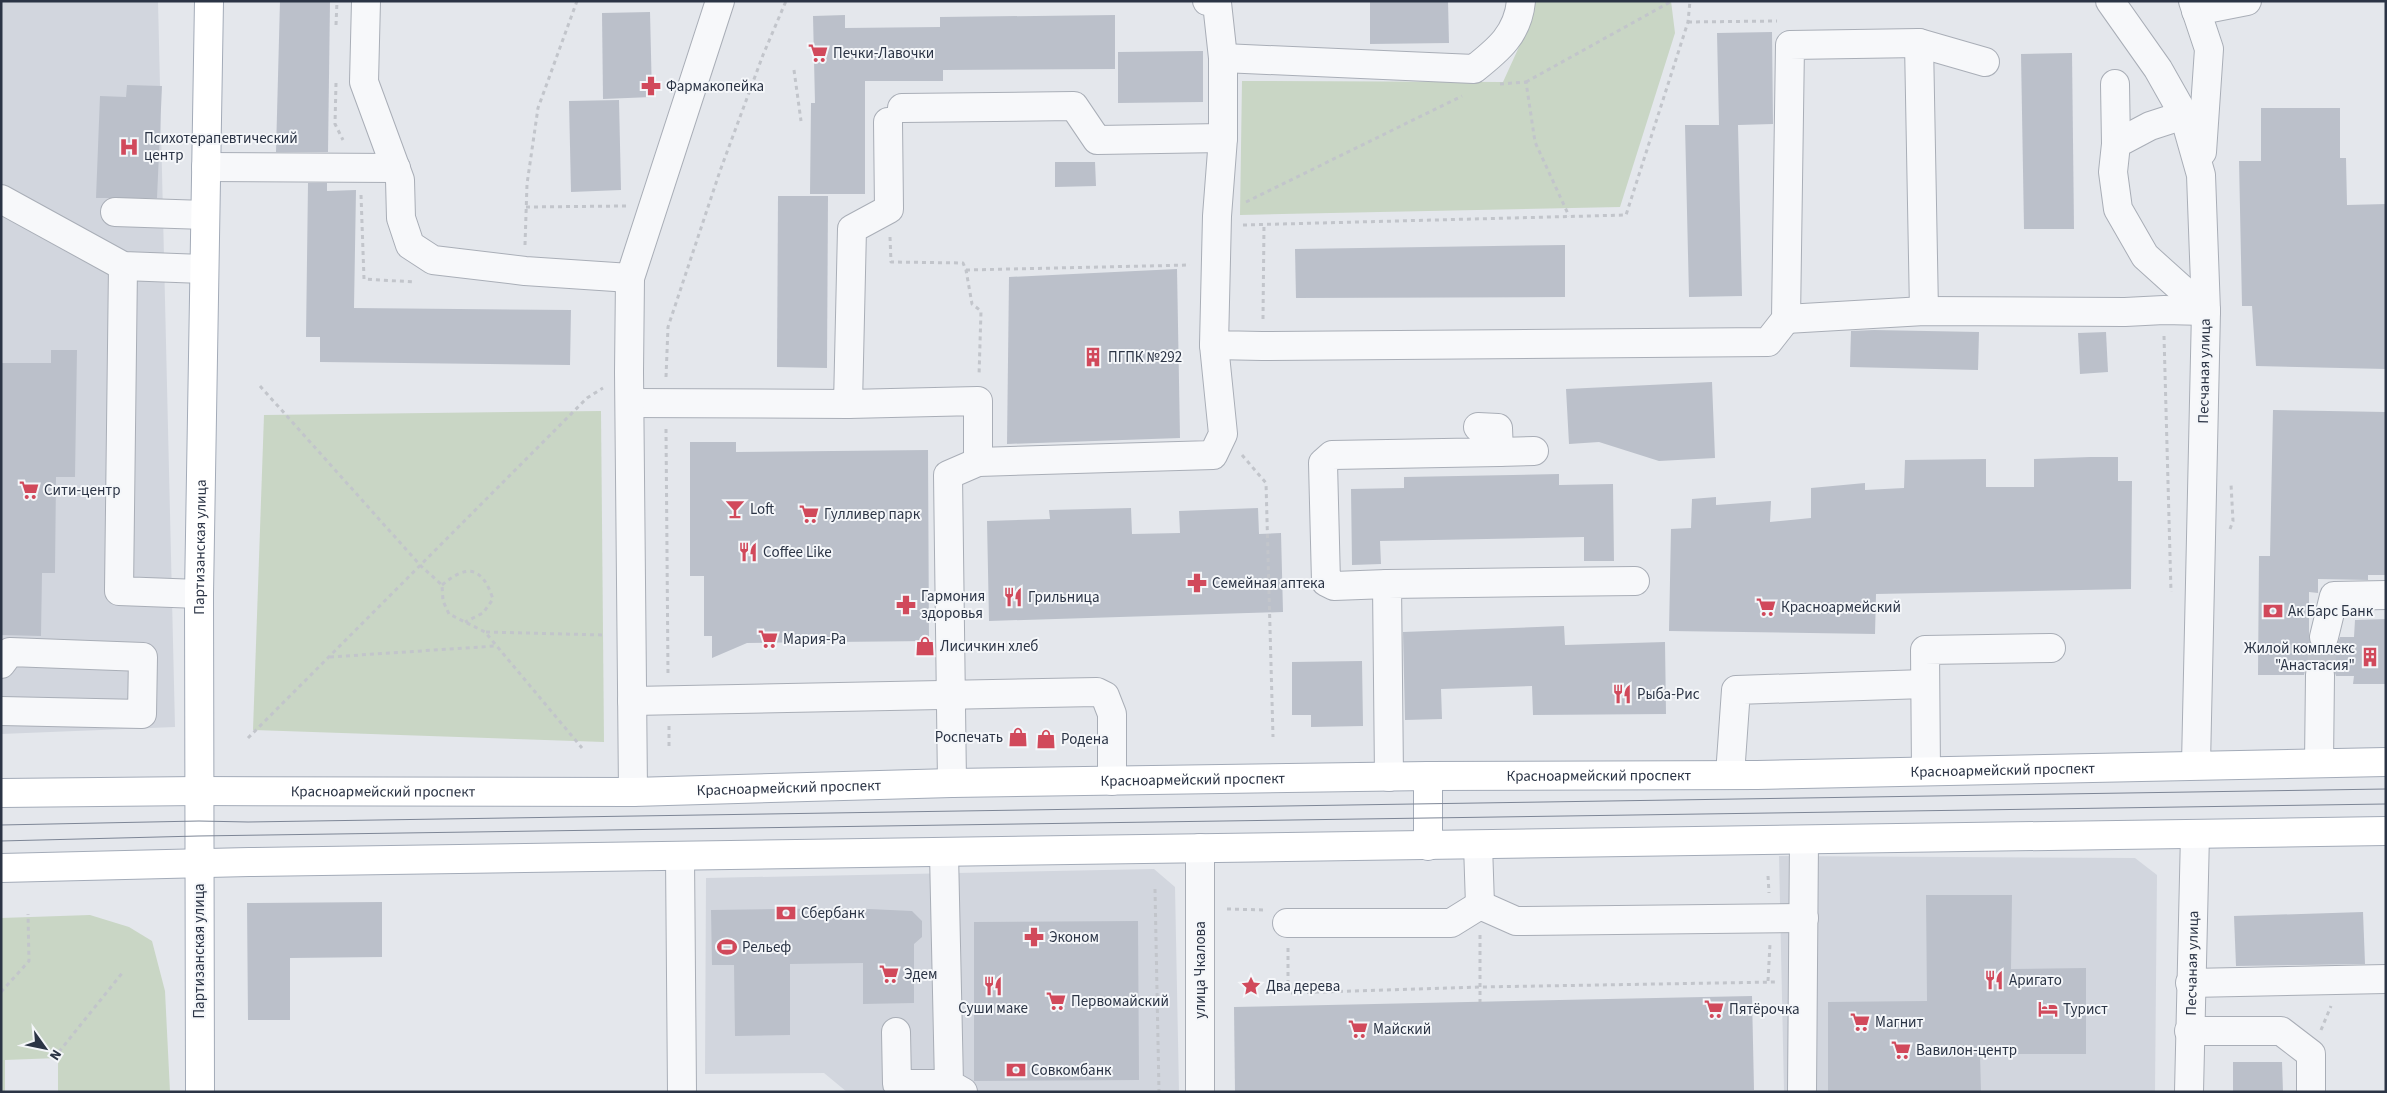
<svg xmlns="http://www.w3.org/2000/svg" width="2387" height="1093" viewBox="0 0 2387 1093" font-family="'Source Sans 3',sans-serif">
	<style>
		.built { fill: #d2d6de }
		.green { fill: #c9d6c5 }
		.building { fill: #bbc0ca }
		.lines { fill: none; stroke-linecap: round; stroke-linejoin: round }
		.minor-tunnel { stroke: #bfc3cb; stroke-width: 28; stroke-dasharray: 28 14; stroke-linecap: butt }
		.minor-casing { stroke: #a9aeb7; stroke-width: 30 }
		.major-casing { stroke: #a3abb8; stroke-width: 30 }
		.path { stroke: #c2c5cb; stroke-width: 3; stroke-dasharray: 4 4; stroke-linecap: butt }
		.minor { stroke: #f7f8fa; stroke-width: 28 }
		.major { stroke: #fff; stroke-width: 28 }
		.tram { stroke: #7d8696; stroke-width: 1 }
		.labels { text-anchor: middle; stroke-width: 4; stroke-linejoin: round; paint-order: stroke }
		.poi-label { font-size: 15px; fill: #2b3445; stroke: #f4f6f9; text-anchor: start }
		.street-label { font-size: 15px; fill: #2b3445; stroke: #f4f6f9 }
	</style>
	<rect width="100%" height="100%" fill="#e4e7ec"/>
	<!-- built -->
	<g class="built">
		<path d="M1,1H158L175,727L1,734Z"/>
		<path d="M1779,856L2135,858L2157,875L2155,1092H1784Z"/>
		<path d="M1154,869L1175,887L1179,1092H847L824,1073L705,1074L706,878Z"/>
	</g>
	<!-- green -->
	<g class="green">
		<path d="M1532,1H1671L1675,33L1620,207L1240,215L1242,81L1503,82L1529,25Z"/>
		<path d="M601,411L604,742L253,730L264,415Z"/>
		<path d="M90,915L129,927L152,941L165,991L170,1092H58V1058L5,1060V1092H1V918Z"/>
	</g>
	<!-- building -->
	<g class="building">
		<path d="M280,1H330L328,152H276Z"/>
		<path d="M1370,1H1448L1449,43L1370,44Z"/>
		<path d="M650,12L652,97L603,99L602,13Z"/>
		<path d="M845,15V28L940,27V17L1115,15V69L943,70V81H865V194H810L811,103H815L813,16Z"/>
		<path d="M1772,32L1773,124L1738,125L1742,296L1689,297L1685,125H1719L1717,33Z"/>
		<path d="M1203,51V102L1118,103V52Z"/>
		<path d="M2072,53L2074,229H2024L2021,54Z"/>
		<path d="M127,85L162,86L157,198H96L100,96L126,97Z"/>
		<path d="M619,100L621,190L571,192L569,101Z"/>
		<path d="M2261,108H2340V158H2346L2347,205L2386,204V369L2256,366L2252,306H2242L2239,161H2261Z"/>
		<path d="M1055,162H1095L1096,186L1055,187Z"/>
		<path d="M308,183H327V191L356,190L354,308L571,310L570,365L320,362V337H306Z"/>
		<path d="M778,196H828L827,368L777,367Z"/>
		<path d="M1565,245V297L1296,298L1295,249Z"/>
		<path d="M1177,269L1180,438L1007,444L1009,277Z"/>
		<path d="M1874,330L1979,332L1978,370L1850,367L1851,331Z"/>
		<path d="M2106,332L2108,372L2080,374L2078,333Z"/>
		<path d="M51,350H77L75,477H56L55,573H42L41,636L1,635V363H51Z"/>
		<path d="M1712,382L1715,458L1659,461L1599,442L1569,444L1566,389Z"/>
		<path d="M2273,410L2386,412V575H2368V580L2318,579V593L2309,592V637L2314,649L2321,652H2328L2336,647L2340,637H2354L2355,620L2386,619V684H2353L2354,676H2336L2333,667L2328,661L2321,659L2312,662L2306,667L2304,675H2258L2259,556H2270Z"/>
		<path d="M690,442H736V452L928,450L929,641L747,643L712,658V636H704V576H690Z"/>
		<path d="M2090,457H2118V481H2132L2131,589L1876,594L1875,634L1669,631L1671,529L1691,528L1692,499L1716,497V505L1771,501L1770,522L1811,518V488L1865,483V490L1904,488L1905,460L1986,459V487H2034V459Z"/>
		<path d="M1559,474V485L1613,484L1614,561H1584V537L1380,541L1381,564L1352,565L1351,489L1404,488V477Z"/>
		<path d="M1131,508L1132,534L1180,533L1179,511L1258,508L1259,534L1281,533L1283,612L989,621L987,521L1050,519L1049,510Z"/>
		<path d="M1564,626L1565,645L1665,642L1666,714L1533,715L1532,686L1441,689L1442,719L1405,720L1403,632Z"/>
		<path d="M1362,661L1363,726L1311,727V715H1292V662Z"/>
		<path d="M1926,895H2012L2011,969L2086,968V1054H1980L1981,1092H1828V1002L1927,1001Z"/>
		<path d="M382,902V957L290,958V1020H248L247,903Z"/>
		<path d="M847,908L912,911L922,921V937L914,944V1003L863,1004V963L790,964V1035L735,1036L734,965H712L711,910Z"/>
		<path d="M2363,912L2365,964L2236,966L2234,916Z"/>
		<path d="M1138,921L1139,1080L974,1081V922Z"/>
		<path d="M1752,996L1754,1090L1235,1092L1234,1007Z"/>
		<path d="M2233,1062H2282L2283,1092H2233Z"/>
	</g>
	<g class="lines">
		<!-- minor-tunnel -->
		<path class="minor-tunnel" d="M2320,675L2324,637"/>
		<defs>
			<g id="minor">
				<path d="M366,1L364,82L400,180L401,218L410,245L433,260L525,271L630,278"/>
				<path d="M1207,1L1217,3L1223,58V138L1217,216L1214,345L1262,346L1768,342L1786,319L1790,45L1919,43L1924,311"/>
				<path d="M2110,1L2158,69L2184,115L2201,175L2206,311L2196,764"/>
				<path d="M2193,1L2209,49L2202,152"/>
				<path d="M2196,11L2247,1"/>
				<path d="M1919,43L1985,62"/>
				<path d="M1223,58L1474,69C1498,50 1518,34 1521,1"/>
				<path d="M2115,84L2116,144"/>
				<path d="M902,108L1074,106L1097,140L1223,138"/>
				<path d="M2184,115L2150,126L2116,144L2113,172L2118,209L2145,256L2206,311"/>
				<path d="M206,167L396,168"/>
				<path d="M1,199L123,266L203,269"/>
				<path d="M115,212L205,215"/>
				<path d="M123,266L119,591L199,594"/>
				<path d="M1786,319L1924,311L2125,312L2164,310L2206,311"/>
				<path d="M630,403L848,404L852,229L889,209L888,122"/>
				<path d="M848,404L978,401V462"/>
				<path d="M1499,452L1534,451"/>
				<path d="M1387,584L1334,586L1326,582L1323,463L1332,455L1499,452L1498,428L1478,427"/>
				<path d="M2324,637L2334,596L2386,595"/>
				<path d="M1,664L10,652L143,657L142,714L1,711"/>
				<path d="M632,701L1097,692L1105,696L1112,714V781"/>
				<path d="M2319,763L2320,675"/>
				<path d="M1926,771L1925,650L2051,648"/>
				<path d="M1730,775L1736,690L1925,684"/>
				<path d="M1389,777L1387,584L1635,581"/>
				<path d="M952,783L948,475L978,462L1213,455L1223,434L1214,345"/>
				<path d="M633,792L629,372L630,278L720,1"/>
				<path d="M1478,845L1480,905"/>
				<path d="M1200,848V1092"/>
				<path d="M944,853L949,1084L963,1092"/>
				<path d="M680,857L682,1092"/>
				<path d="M1287,923H1451L1480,905L1516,921L1804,918"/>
				<path d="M2190,983L2386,979"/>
				<path d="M2189,1031H2281L2311,1054V1092"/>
				<path d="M896,1032L897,1084H949"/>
				<path d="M1802,1092L1804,840"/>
				<path id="s1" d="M2189,1092L2195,834"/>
			</g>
			<g id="major">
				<path d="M1428,776V846"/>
				<path id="s2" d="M1,793L199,791L633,792L952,783L1428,776L1757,775L2386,762"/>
				<path d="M1,868L249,862L2386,831"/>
				<path id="s3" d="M200,1092L199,594L209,1"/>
			</g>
		</defs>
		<!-- minor casing -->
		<use href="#minor" class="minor-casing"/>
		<!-- major casing -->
		<use href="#major" class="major-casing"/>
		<!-- path -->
		<g class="path">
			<path d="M1688,22L1777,21"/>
			<path d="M336,25L337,1"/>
			<path d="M794,70L801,121"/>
			<path d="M1526,82L1672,1"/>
			<path d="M336,83L335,124L343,140"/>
			<path d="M1500,84L1526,82L1535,142L1569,216"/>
			<path d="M361,195L364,279L415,282"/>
			<path d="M1246,202L1462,96"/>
			<path d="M526,207L626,206"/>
			<path d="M1243,225L1626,215L1688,22L1690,1"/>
			<path d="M890,237L891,262L963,263L966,270L972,304L981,311L979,376"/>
			<path d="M525,245L527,184L538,108L577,1"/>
			<path d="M966,270L1190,265"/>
			<path d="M1263,319L1264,224"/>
			<path d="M2164,336L2171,592"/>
			<path d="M666,377L668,327L720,171L763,55L786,1"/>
			<path d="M260,386L421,566L442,585L443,601L449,614L485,632L582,748"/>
			<path d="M666,429L668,675"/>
			<path d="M1242,455L1266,483L1273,737"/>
			<path d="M2230,529L2233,521L2231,484"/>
			<path d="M442,585C467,564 482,566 493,599L483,613L465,622"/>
			<path d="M486,632L604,635"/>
			<path d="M330,657L495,646"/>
			<path d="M669,726V748"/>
			<path d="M248,738L587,398L603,388"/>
			<path d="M1768,876L1769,893"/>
			<path d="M1155,889L1159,1092"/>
			<path d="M1227,909L1266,910"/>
			<path d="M1480,935V1002"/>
			<path d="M1288,948V993L1480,987L1776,982"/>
			<path d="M1768,981L1770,944"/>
			<path d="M1,992L29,961L28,914"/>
			<path d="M2321,1030L2331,1006"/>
			<path d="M54,1058L123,972"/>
		</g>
		<!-- minor -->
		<use href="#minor" class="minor"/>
		<!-- major -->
		<use href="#major" class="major"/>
		<!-- tram -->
		<g class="tram">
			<path d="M1,825L199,821L248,822L2386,789"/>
			<path d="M1,841L198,836L2386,804"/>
		</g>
	</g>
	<!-- icons -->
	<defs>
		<symbol id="supermarket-bare" viewBox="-9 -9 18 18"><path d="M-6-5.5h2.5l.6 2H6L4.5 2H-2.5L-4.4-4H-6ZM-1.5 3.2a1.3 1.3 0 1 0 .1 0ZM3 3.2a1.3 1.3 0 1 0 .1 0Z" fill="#d1495b" stroke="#f4f6f9" stroke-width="2.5" paint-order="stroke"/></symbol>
		<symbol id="pharmacy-bare" viewBox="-9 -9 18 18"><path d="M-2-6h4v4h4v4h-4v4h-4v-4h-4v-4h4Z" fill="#d1495b" stroke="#f4f6f9" stroke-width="2.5" paint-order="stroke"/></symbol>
		<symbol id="hospital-bare" viewBox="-9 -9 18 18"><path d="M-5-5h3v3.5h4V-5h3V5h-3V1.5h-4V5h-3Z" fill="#d1495b" stroke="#f4f6f9" stroke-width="2.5" paint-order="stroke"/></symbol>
		<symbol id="building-bare" viewBox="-9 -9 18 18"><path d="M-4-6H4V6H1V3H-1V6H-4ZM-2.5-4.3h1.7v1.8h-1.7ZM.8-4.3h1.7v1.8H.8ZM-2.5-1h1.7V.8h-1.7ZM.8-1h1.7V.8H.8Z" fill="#d1495b" stroke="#f4f6f9" stroke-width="2.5" paint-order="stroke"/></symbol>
		<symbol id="bar-bare" viewBox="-9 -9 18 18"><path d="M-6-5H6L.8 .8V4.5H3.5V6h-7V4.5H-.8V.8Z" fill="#d1495b" stroke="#f4f6f9" stroke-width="2.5" paint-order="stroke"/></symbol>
		<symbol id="restaurant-bare" viewBox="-9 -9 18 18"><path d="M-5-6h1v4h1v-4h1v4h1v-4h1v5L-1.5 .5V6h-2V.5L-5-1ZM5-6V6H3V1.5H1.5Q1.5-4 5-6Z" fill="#d1495b" stroke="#f4f6f9" stroke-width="2.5" paint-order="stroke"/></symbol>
		<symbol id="bank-bare" viewBox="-9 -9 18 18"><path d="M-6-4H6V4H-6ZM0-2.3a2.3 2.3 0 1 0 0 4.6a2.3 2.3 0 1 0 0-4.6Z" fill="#d1495b" stroke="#f4f6f9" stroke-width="2.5" paint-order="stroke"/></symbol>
		<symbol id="shop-bare" viewBox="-9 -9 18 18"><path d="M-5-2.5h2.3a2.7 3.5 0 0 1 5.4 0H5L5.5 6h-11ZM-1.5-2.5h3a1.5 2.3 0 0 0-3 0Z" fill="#d1495b" stroke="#f4f6f9" stroke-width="2.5" paint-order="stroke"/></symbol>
		<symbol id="stadium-bare" viewBox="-9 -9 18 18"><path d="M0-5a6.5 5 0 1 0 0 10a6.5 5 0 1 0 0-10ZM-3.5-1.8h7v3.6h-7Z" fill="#d1495b" stroke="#f4f6f9" stroke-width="2.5" paint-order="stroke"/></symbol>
		<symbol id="sight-bare" viewBox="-9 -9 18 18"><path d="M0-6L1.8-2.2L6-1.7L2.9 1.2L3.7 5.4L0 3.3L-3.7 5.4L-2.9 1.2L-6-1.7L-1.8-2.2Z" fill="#d1495b" stroke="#f4f6f9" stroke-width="2.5" paint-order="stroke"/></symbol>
		<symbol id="hotel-bare" viewBox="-9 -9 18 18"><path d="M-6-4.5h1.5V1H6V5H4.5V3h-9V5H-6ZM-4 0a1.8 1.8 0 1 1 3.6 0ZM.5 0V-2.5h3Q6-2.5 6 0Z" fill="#d1495b" stroke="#f4f6f9" stroke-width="2.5" paint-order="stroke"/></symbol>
	</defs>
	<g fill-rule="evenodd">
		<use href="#supermarket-bare" x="804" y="39" width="28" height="28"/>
		<use href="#pharmacy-bare" x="637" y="72" width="28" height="28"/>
		<use href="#hospital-bare" x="115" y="133" width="28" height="28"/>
		<use href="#building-bare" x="1079" y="343" width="28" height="28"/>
		<use href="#supermarket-bare" x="15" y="476" width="28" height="28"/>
		<use href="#bar-bare" x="721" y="495" width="28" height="28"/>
		<use href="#supermarket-bare" x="795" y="500" width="28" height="28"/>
		<use href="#restaurant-bare" x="734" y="538" width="28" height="28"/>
		<use href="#pharmacy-bare" x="1183" y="569" width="28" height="28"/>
		<use href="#restaurant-bare" x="999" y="583" width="28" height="28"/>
		<use href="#pharmacy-bare" x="892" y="591" width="28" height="28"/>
		<use href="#supermarket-bare" x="1752" y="593" width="28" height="28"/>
		<use href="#bank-bare" x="2259" y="597" width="28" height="28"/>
		<use href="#supermarket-bare" x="754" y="625" width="28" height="28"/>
		<use href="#shop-bare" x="911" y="632" width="28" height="28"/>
		<use href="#building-bare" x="2356" y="643" width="28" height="28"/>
		<use href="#restaurant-bare" x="1608" y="680" width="28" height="28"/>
		<use href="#shop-bare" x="1004" y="723" width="28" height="28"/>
		<use href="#shop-bare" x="1032" y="725" width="28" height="28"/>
		<use href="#bank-bare" x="772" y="899" width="28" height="28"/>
		<use href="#pharmacy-bare" x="1020" y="923" width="28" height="28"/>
		<use href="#stadium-bare" x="713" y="933" width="28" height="28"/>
		<use href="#supermarket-bare" x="875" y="960" width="28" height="28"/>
		<use href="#restaurant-bare" x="1980" y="966" width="28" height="28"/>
		<use href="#restaurant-bare" x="979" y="972" width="28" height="28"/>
		<use href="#sight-bare" x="1237" y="972" width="28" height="28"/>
		<use href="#supermarket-bare" x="1042" y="987" width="28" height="28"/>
		<use href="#supermarket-bare" x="1700" y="995" width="28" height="28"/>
		<use href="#hotel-bare" x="2034" y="995" width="28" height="28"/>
		<use href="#supermarket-bare" x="1846" y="1008" width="28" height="28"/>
		<use href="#supermarket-bare" x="1344" y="1015" width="28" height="28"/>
		<use href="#supermarket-bare" x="1887" y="1036" width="28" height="28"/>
		<use href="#bank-bare" x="1002" y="1056" width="28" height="28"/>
	</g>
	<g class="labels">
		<!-- poi labels -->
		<g class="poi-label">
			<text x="833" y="58">Печки-Лавочки</text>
			<text x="666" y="91">Фармакопейка</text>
			<text x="144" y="143">Психотерапевтический<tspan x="144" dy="17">центр</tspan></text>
			<text x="1108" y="362">ПГПК №292</text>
			<text x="44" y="495">Сити-центр</text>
			<text x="750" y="514">Loft</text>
			<text x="824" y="519">Гулливер парк</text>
			<text x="763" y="557">Coffee Like</text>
			<text x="1212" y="588">Семейная аптека</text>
			<text x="921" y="601">Гармония<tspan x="921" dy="17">здоровья</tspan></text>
			<text x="1028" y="602">Грильница</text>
			<text x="1781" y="612">Красноармейский</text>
			<text x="2288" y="616">Ак Барс Банк</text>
			<text x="783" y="644">Мария-Ра</text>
			<text x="940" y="651">Лисичкин хлеб</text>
			<text x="2355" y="653" text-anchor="end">Жилой комплекс<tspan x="2355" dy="17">"Анастасия"</tspan></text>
			<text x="1637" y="699">Рыба-Рис</text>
			<text x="1003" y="742" text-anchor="end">Роспечать</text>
			<text x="1061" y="744">Родена</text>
			<text x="801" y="918">Сбербанк</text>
			<text x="1049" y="942">Эконом</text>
			<text x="742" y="952">Рельеф</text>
			<text x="904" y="979">Эдем</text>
			<text x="2009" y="985">Аригато</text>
			<text x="1266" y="991">Два дерева</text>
			<text x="1071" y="1006">Первомайский</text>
			<text x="993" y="1013" text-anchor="middle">Суши маке</text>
			<text x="1729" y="1014">Пятёрочка</text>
			<text x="2063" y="1014">Турист</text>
			<text x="1875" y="1027">Магнит</text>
			<text x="1373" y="1034">Майский</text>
			<text x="1916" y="1055">Вавилон-центр</text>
			<text x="1031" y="1075">Совкомбанк</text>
		</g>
		<!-- street labels -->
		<g class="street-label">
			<text transform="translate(2204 371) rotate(-89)" y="5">Песчаная улица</text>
			<text dy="5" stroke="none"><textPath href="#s3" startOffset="545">Партизанская улица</textPath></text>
			<text dy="5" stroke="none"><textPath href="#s2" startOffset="2002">Красноармейский проспект</textPath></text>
			<text dy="5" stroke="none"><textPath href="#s2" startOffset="1598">Красноармейский проспект</textPath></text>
			<text dy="5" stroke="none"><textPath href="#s2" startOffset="1192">Красноармейский проспект</textPath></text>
			<text dy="5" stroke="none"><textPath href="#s2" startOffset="788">Красноармейский проспект</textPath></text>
			<text dy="5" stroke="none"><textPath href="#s2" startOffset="382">Красноармейский проспект</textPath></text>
			<text transform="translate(199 951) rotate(-90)" y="5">Партизанская улица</text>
			<text dy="5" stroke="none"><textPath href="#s1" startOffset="129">Песчаная улица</textPath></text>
			<text transform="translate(1200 970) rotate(-90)" y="5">улица Чкалова</text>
		</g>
	</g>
	<!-- border -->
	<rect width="2387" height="1093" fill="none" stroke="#2b3445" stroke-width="5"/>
	<!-- north arrow -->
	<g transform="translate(45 1048) rotate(123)" stroke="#f4f6f9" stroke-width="4" paint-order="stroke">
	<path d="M0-4L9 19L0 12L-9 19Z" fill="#2b3445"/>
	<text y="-8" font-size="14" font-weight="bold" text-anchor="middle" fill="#2b3445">N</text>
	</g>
</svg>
